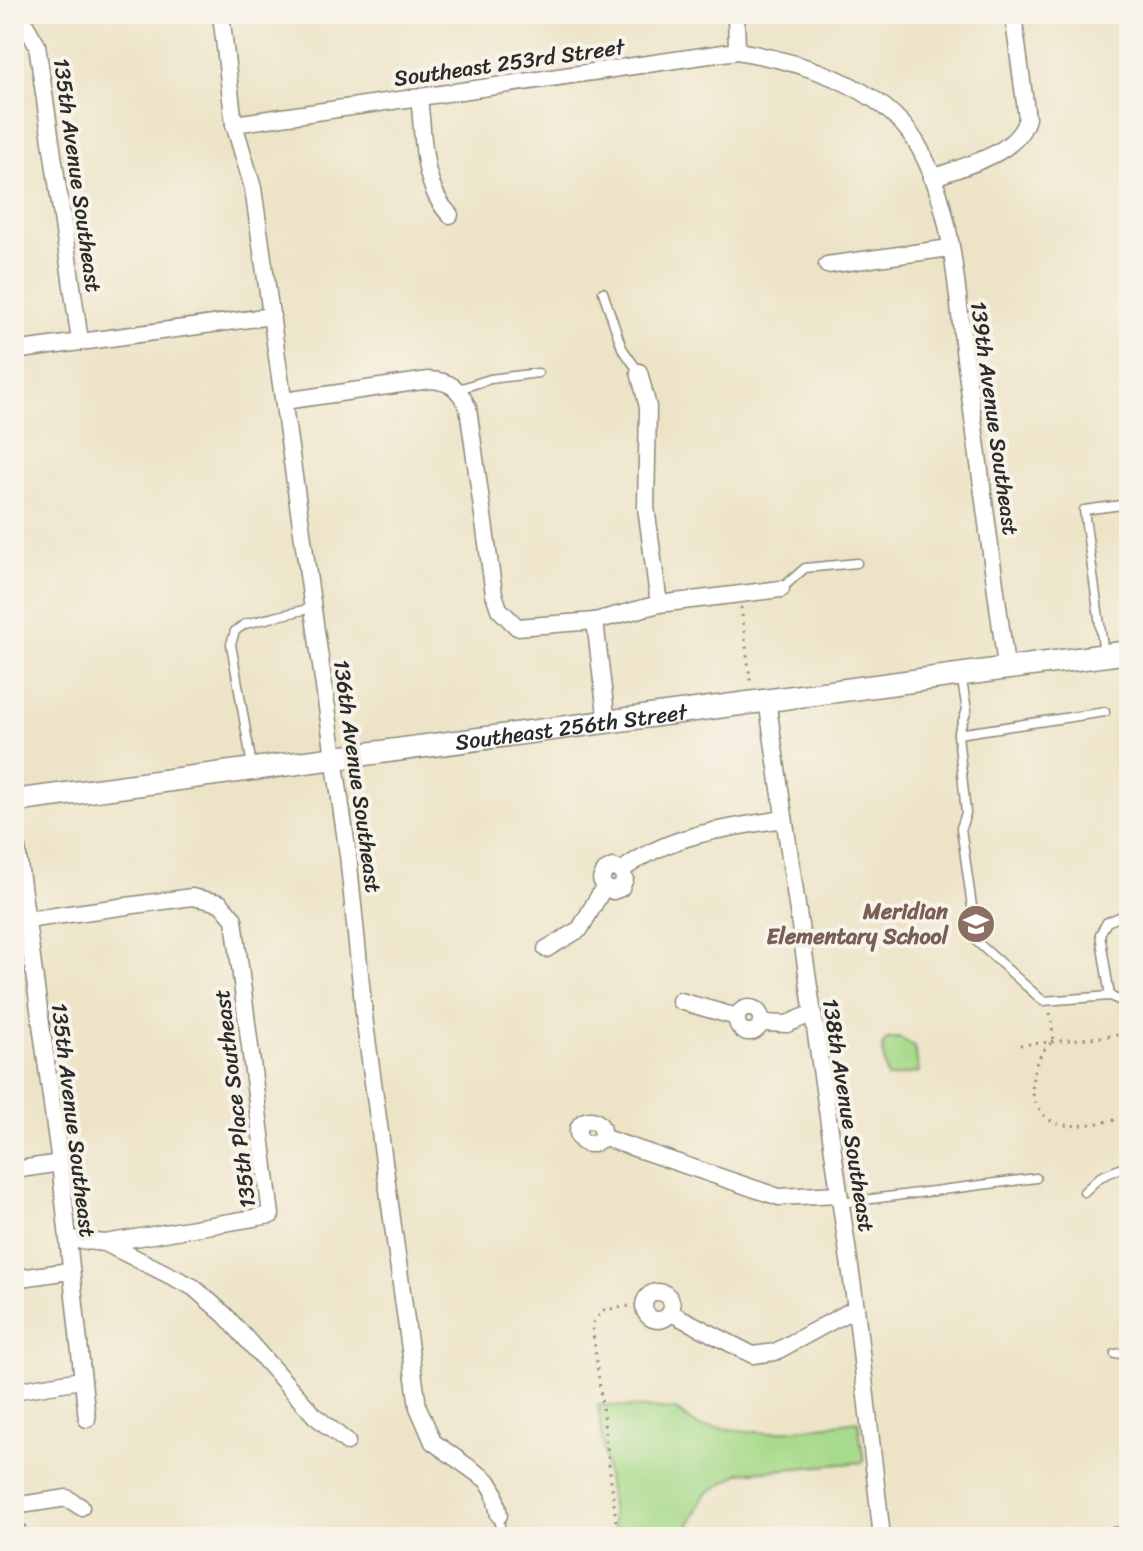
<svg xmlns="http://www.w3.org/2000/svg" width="1143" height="1551" viewBox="0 0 1143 1551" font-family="Sriracha,sans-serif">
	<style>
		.green { fill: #a7da8a; stroke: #69825a; stroke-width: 2 }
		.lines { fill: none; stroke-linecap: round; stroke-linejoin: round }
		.lane-casing { stroke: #8c8879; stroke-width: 11 }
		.street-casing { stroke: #8c8879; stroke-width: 19 }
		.secondary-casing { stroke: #8c8879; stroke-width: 25 }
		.path { stroke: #8c8879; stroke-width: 3; stroke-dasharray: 2 6; stroke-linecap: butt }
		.lane { stroke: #fff; stroke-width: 8 }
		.street { stroke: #fff; stroke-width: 16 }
		.secondary { stroke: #fff; stroke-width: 22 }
		.labels { text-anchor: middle; stroke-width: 8; stroke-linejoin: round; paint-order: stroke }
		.street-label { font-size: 22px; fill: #2b2b2b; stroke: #f7f3e8 }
		.education-label { font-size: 22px; font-weight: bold; fill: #785e54; stroke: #f7f3e8; text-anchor: end }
	</style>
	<rect width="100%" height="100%" fill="#f7f3e8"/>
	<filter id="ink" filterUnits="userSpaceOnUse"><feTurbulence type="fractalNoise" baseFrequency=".0125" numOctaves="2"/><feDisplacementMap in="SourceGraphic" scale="16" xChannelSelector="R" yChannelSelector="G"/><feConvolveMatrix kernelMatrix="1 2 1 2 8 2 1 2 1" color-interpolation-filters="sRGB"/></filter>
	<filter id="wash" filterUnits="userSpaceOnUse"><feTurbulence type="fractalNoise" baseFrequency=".006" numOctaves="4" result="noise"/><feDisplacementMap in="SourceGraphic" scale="32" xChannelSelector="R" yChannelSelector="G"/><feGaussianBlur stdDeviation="1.8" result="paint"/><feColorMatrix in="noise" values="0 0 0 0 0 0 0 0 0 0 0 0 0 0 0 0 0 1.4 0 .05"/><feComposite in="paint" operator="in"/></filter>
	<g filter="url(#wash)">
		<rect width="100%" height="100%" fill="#ede4c7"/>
		<!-- green -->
		<g class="green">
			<path d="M899,1038L914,1046L919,1072L887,1078L882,1047L887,1039Z"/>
			<path d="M598,1405L676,1410L698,1426L767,1433L858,1421L864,1462L740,1473L706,1494L690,1523V1537H615Z"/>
		</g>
	</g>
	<g filter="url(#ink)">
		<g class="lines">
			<defs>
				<g id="lane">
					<path d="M603,292L622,348L639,372"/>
					<path d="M459,389L490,379L538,373"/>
					<path d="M14,534H16"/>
					<path d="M781,589L805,568L857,563"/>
					<path d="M1104,654L1084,510L1129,504"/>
					<path d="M961,675L967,710L958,734L966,813L961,828L977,942L1043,1001L1110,996"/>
					<path d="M958,734L1105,712"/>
					<path d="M252,766L231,644L235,631L245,624L312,608"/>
					<path d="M1129,913L1107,922L1100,934L1110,996L1129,1005"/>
					<path d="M1084,1192L1100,1177L1129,1165"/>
					<path d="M840,1203L1036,1178"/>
					<path d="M1115,1354L1129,1352"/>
					<path d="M499,1515L501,1537"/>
				</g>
				<g id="street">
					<path d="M221,14L234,124L253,188L348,855L365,1024L418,1407L433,1442L488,1481L494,1491L499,1515"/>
					<path d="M736,14L737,51"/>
					<path d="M14,21L26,26L37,45L80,341"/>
					<path d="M419,98C424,136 421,186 450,215"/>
					<path d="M234,124L737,51C799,61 881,85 916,142C955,207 956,293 966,366C979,466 993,566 1006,666"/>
					<path d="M932,178C965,165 1018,155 1027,118L1013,14"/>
					<path d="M827,265L950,248"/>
					<path d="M14,351L272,316"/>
					<path d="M639,372L648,407L646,507L659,604"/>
					<path d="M284,401L429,380C451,381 459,388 468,408L494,594L499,609L517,627L595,621L659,604L781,589"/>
					<path d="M595,621L607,723"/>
					<path d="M767,700L856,1308L882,1537"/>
					<path d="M14,827L60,1163L87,1419"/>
					<path d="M621,871C669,834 726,828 784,819"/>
					<path d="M26,920L192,897L220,903L234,919L271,1215L105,1243"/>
					<path d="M546,949L580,929L604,887L601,879L605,871L613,867L621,871L625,879L621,888L613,891L604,887"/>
					<path d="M680,1001L737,1017"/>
					<circle cx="749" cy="1020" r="12"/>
					<path d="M761,1023L787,1024L811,1014"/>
					<circle cx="590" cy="1132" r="12"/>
					<path d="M602,1137L779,1197L838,1194"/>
					<path d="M14,1170L60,1163"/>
					<path d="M69,1239L105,1243L193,1287L225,1315L315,1416L347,1442"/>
					<path d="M14,1279L69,1271"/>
					<circle cx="658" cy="1306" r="14"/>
					<path d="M671,1313L753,1355L775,1352L856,1308"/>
					<path d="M14,1391L81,1380"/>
					<path d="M14,1506L67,1498L81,1507"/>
					<path d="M1108,1537L1129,1534"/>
				</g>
				<g id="secondary">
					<path id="s1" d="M14,801L1129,652"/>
				</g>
			</defs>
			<!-- lane casing -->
			<use href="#lane" class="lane-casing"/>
			<!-- street casing -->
			<use href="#street" class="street-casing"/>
			<!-- secondary casing -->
			<use href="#secondary" class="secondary-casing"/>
			<!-- path -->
			<g class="path">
				<path d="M741,607L751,686"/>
				<path d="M1050,1013L1054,1041C1029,1057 1022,1106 1053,1122C1073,1131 1108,1120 1129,1118"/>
				<path d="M1020,1045L1129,1034"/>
				<path d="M18,1521L41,1537"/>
				<path d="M618,1537L592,1324L604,1310L644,1304"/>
			</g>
			<!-- lane -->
			<use href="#lane" class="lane"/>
			<!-- street -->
			<use href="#street" class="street"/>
			<!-- secondary -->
			<use href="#secondary" class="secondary"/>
		</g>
	</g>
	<!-- icons -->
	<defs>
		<symbol id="school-disc" viewBox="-11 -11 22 22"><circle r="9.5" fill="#8d6e63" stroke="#f7f3e8"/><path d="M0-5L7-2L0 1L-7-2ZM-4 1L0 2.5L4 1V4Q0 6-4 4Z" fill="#fff"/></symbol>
	</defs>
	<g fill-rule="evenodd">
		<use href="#school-disc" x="954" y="902" width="44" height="44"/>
	</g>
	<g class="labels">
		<!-- street labels -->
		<g class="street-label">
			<text transform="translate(509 62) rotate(-8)" y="8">Southeast 253rd Street</text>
			<text transform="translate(78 175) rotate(82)" y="8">135th Avenue Southeast</text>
			<text transform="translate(995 418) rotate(82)" y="8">139th Avenue Southeast</text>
			<text dy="8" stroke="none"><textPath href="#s1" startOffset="562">Southeast 256th Street</textPath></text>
			<text transform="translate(358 776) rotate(82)" y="8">136th Avenue Southeast</text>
			<text transform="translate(234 1099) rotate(-97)" y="8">135th Place Southeast</text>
			<text transform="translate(849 1115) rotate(81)" y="8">138th Avenue Southeast</text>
			<text transform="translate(74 1120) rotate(83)" y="8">135th Avenue Southeast</text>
		</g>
		<!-- education labels -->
		<g class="education-label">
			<text x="948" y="919">Meridian<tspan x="948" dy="25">Elementary School</tspan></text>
		</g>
	</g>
	<!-- margin -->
	<rect width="1143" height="1551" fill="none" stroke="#f7f3e8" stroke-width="48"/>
</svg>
